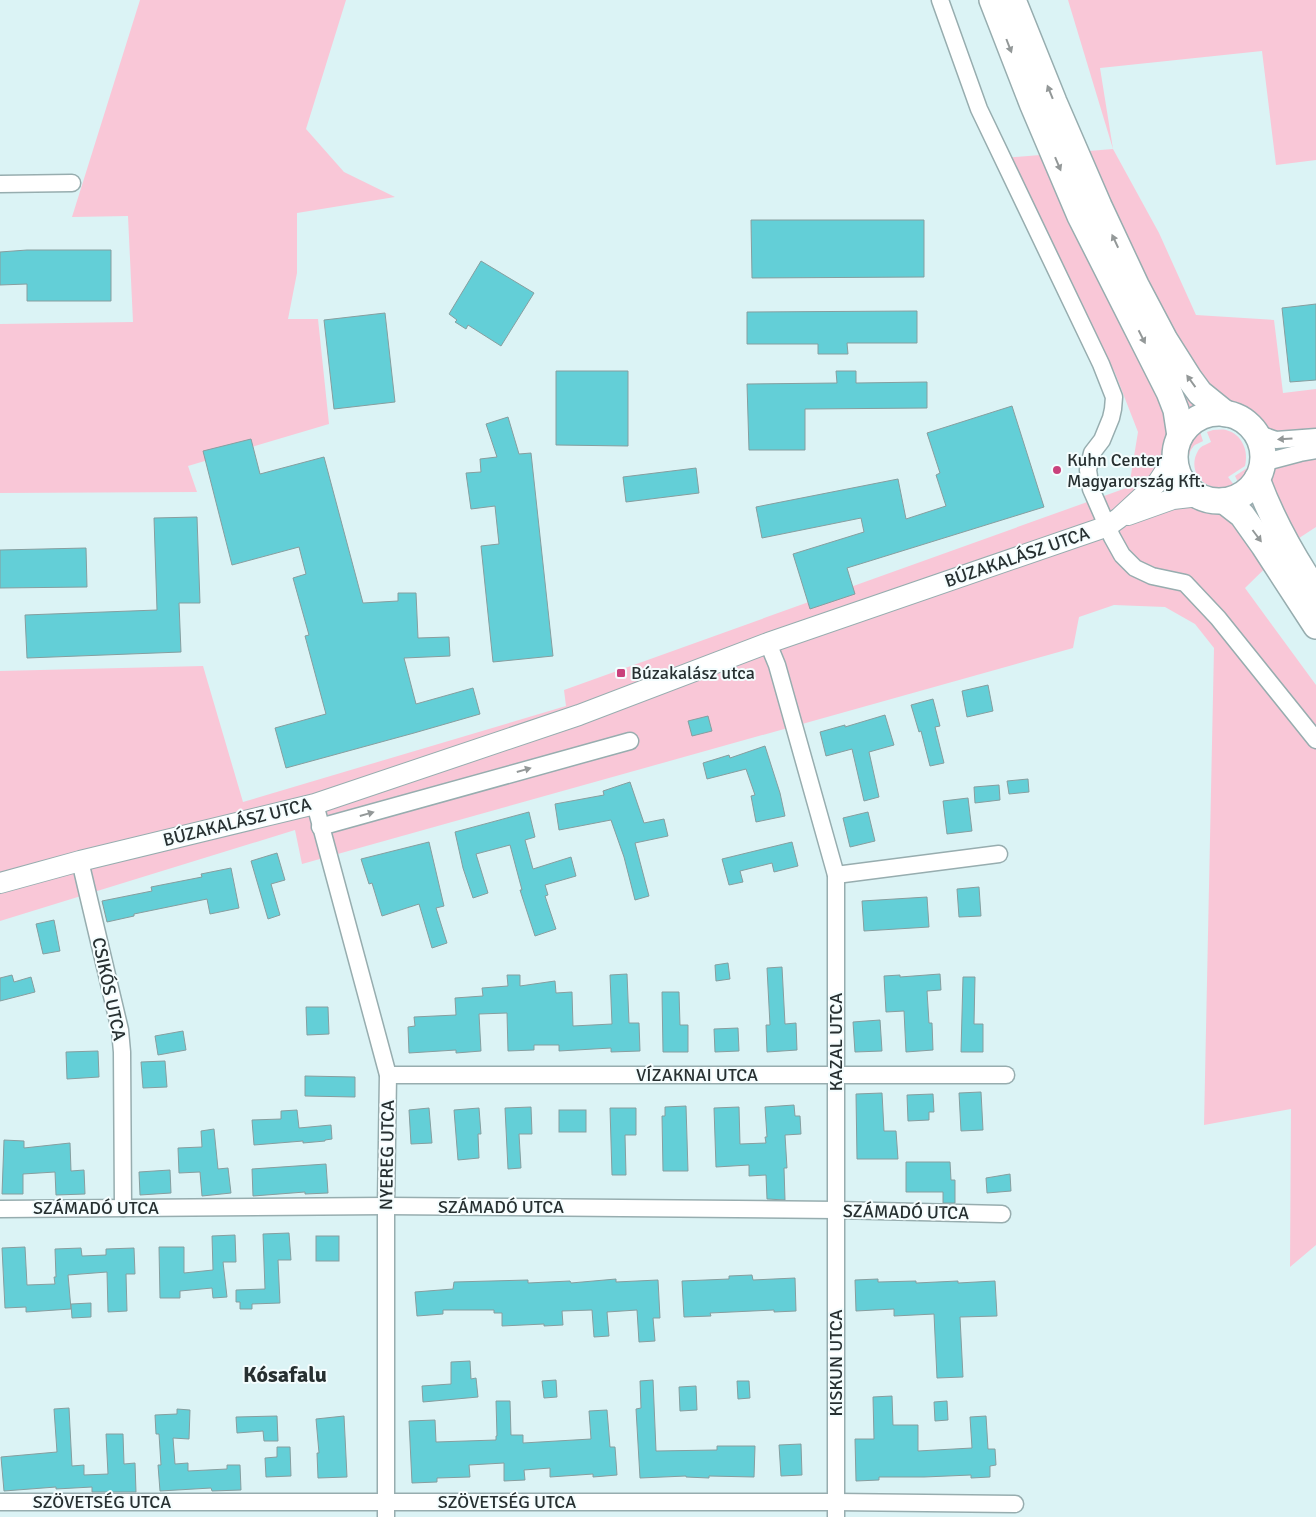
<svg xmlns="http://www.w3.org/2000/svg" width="1316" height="1517" viewBox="0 0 1316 1517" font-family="Signika,sans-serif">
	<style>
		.green { fill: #f9c7d7; fill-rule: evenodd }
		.building { fill: #63cfd7; stroke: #879e9f }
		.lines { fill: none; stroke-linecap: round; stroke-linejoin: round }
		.minor-casing { stroke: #97adaf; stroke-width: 19 }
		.tertiary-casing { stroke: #97adaf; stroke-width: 22 }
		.primary-casing { stroke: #97adaf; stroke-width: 28 }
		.minor { stroke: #fff; stroke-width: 16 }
		.tertiary { stroke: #fff; stroke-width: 20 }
		.primary { stroke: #fff; stroke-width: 25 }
		.oneway { fill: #939898 }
		.poi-dot { fill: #c9417c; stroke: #f4fdfe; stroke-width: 2 }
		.labels { text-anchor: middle; stroke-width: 4; stroke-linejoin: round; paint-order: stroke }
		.poi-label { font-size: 18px; fill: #273031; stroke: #f4fdfe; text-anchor: start }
		.street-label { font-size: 18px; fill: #273031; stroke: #f4fdfe }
		.district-label { font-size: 22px; font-weight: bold; fill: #273031; stroke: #f4fdfe }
	</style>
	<rect width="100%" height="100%" fill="#dbf3f5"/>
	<!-- green -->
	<g class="green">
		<path d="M140,0H346L306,129L344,172L395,197L297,213V273L288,319H318L329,424L188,466L197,492L0,493V324L133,322L128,216L72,217Z"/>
		<path d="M1068,0H1316V160L1276,165L1262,51L1100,68L1113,149L1159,233L1196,315L1274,320L1283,393L1316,389V527L1290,544L1245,588L1316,685V1245L1290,1267L1291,1109L1204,1125L1214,648L1195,624L1165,607L1114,605L1079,617L1073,648L302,864L295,830L0,921V671L203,666L243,802L566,706L564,690L1129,487L1138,432L1115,373L1003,158L1113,149ZM1216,424C1233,425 1248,433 1250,451C1251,457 1251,462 1248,467C1245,470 1239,473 1235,476L1240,486C1219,500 1188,485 1189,458C1189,454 1190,450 1193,447C1195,444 1200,443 1203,441L1199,429Z"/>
		<path d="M1213,430C1217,430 1222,429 1226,430C1242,434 1249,451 1245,466L1228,477L1234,485C1215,494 1190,481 1195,458C1196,455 1198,450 1200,448C1203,445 1208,444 1211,442L1207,432Z"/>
	</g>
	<!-- building -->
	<g class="building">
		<path d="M751,220H924V277L752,278Z"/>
		<path d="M27,250H111V301H27V284L0,285V252Z"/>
		<path d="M481,261L534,293L501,346L468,325L466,329L455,322L457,320L449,314Z"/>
		<path d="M1316,304V380L1290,382L1282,308Z"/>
		<path d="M917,311V343H847L848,354H818V344H747V312Z"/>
		<path d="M385,313L395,402L334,409L324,320Z"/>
		<path d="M556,371H628V446L556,445Z"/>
		<path d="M836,371H856V383L927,382V408L805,409V450H749L747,384L837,383Z"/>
		<path d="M1012,406L1044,507L847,568L855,594L810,609L793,554L864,532L861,518L762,538L756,507L898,479L906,519L946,506L936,475L940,473L927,433Z"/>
		<path d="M508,417L519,454L531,453L553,656L493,662L481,546L499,544L495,506L471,509L466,473L481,472L480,459L497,457L486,424Z"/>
		<path d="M251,439L260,474L324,457L363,603L398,601V593H416L418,638L449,637L450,656L404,658L416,704L473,688L480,714L414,733L286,768L275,728L326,714L305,636L309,635L293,578L306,574L299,547L232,565L203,451Z"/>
		<path d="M696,468L699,493L626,502L623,477Z"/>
		<path d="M197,517L200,603H179L181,652L27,658L25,615L157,610L154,518Z"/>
		<path d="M86,548L87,587L0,588V550Z"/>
		<path d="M988,685L993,711L967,717L962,691Z"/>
		<path d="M933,699L940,726L935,727L944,763L930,766L921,731L919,732L911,705Z"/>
		<path d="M885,715L894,745L869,752L879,797L864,801L852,749L826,756L820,732L845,725V727Z"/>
		<path d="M708,716L712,731L692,736L688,721Z"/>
		<path d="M765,746L780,793L785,816L756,822L751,796L755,795L746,769L707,779L703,763L729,755L730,758Z"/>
		<path d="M1028,779L1029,792L1009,794L1007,781Z"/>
		<path d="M630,782L644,823L664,819L668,836L635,843L649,896L635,900L624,857L611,820L559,830L555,804L604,795L603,791Z"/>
		<path d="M999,785L1000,800L975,803L974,787Z"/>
		<path d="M968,798L972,831L947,834L943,801Z"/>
		<path d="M529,812L535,837L525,840L533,869L571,857L576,876L545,885L548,895L545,896L556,929L535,936L520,890H522L510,845L476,854L488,893L473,898L463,868L455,832Z"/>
		<path d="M868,812L875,841L850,847L843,818Z"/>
		<path d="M429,842L444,906L436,908L447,943L432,948L419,904L382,916L372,883L369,884L361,859Z"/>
		<path d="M792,842L798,866L774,872L772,863L740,871L743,882L729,885L722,859Z"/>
		<path d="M277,853L285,880L271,884L280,915L268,919L251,861Z"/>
		<path d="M231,868L239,908L210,914L207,899L134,914V916L107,922L102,901L152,891L151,887L202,877L201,874Z"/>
		<path d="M979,887L981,916L959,917L957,889Z"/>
		<path d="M927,897L929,927L864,931L862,901Z"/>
		<path d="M54,920L60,951L43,954L36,924Z"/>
		<path d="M728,963L730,979L716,981L715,965Z"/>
		<path d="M782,967L785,1024L796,1023L797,1050L767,1052L766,1025H770L767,968Z"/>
		<path d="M627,974L629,1023H639L640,1051L611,1052V1048L559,1051V1045H534V1050L508,1051L507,1013L479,1014L481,1051L456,1053V1050L409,1053L408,1027L415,1026L414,1017L456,1015L455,998L483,996L482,988L508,986L507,975H520V986L555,981L556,993L572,992L573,1026L612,1024L610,975Z"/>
		<path d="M940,974L941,990L927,991L929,1023H932L933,1050L906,1052L904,1011L886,1012L884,976L900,975V977Z"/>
		<path d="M12,975L14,982L31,977L35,992L0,1001V978Z"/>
		<path d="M963,977H975L974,1024H983V1052H961Z"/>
		<path d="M662,992H679L680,1025H688V1052H663Z"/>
		<path d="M306,1007H328L329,1034L307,1035Z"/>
		<path d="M880,1020L882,1051L855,1052L853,1022Z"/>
		<path d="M738,1028L739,1051L715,1052L714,1029Z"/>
		<path d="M183,1031L186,1050L158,1055L155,1036Z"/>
		<path d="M98,1051L99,1077L67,1079L66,1052Z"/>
		<path d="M165,1061L167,1087L143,1088L141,1062Z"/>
		<path d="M305,1076L355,1077V1097L305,1096Z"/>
		<path d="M981,1092L983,1130L961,1131L959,1093Z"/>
		<path d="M882,1093L884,1131H896L898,1159H857L856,1094Z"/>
		<path d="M933,1094L934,1112H929V1120L908,1121L907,1095Z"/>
		<path d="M794,1105L795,1116H800L801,1134L785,1135L787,1168H784L785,1200L767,1199L766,1175L749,1176V1165L716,1167L714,1108L739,1107L740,1144L766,1143L765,1137H767L765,1107Z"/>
		<path d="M686,1106L688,1171H663L662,1116H665V1107Z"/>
		<path d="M531,1107L532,1134H519L521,1168L508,1169L505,1108Z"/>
		<path d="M429,1108L432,1143L411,1144L409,1110Z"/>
		<path d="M479,1108L481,1134H478L479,1158L458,1160L454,1110Z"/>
		<path d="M610,1108H636V1135H625L626,1175H612Z"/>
		<path d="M297,1110L299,1128L331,1125L332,1139L325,1140V1141L303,1143V1141L254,1145L252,1120L281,1119V1111Z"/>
		<rect x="559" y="1110" width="27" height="22"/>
		<path d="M214,1129L218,1169L228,1168L231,1193L202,1196L200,1172L179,1173L178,1148L202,1147L201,1131Z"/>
		<path d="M4,1140L24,1141V1148L70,1143L71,1171L84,1170L85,1194L56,1195L55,1172L23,1174V1194H2Z"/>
		<path d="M906,1162H950L951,1180H955V1203H943V1192H906Z"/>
		<path d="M326,1164L328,1193L305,1194V1192L253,1196L252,1169Z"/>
		<path d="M170,1170L171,1193L140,1195L139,1172Z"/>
		<path d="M1010,1174L1011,1191L987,1193L986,1178Z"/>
		<path d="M289,1233L291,1260H278L280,1303L252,1304V1309H240V1302H236V1290L265,1289L263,1234Z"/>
		<path d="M235,1235L236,1262H223L227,1297L213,1298L212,1288L180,1291V1298H160L159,1247H184V1273L213,1270L212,1236Z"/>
		<rect x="316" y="1236" width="23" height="25"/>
		<path d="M25,1247L27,1285L55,1284L54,1277H56L55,1249L81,1248L82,1256L106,1255V1249L134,1248L135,1274H126L127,1311L108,1312L107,1272L68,1275L71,1309L26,1312V1307L5,1308L2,1248Z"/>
		<path d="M752,1275L753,1280L795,1278L796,1311L774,1312V1310L710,1313L711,1316L684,1317L682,1281L729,1279V1276Z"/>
		<path d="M616,1279V1282L658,1280L660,1318H653L655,1341L639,1342L637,1310L607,1312L609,1336L594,1337L592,1310L562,1311L563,1325L544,1326V1324L502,1326V1313H494V1310H443V1314L417,1316L415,1292L453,1289L454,1282L528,1280V1283L570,1281L571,1283Z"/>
		<path d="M878,1279V1282L916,1281V1283L958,1281V1283L995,1281L997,1316L960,1317L963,1377L937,1378L934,1314L894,1316V1309L856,1311L855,1280Z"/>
		<path d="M91,1303V1317L72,1318L71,1304Z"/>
		<path d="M470,1361L471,1379L476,1378L478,1397L423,1402L422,1386L451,1384V1362Z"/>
		<path d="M556,1380L557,1397L544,1398L542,1381Z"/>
		<path d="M653,1380L656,1451L717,1450V1446H755L754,1477L709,1476V1478L686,1477V1476L640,1478L636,1409L641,1408L640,1381Z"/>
		<path d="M737,1381H749L750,1398L738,1399Z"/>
		<path d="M696,1386L697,1410L680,1411L679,1387Z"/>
		<path d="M892,1396L893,1425H918V1451L972,1448L970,1417L986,1416L988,1449H995L996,1465L990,1466V1477L971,1478V1475L924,1477H879V1480L856,1481L855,1439H874L873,1397Z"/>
		<path d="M496,1401H510L511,1435H523V1443L591,1439L589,1411L607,1410L610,1447H615L617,1475L593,1477V1474L550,1477V1468L524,1470L525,1480L504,1481V1463L469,1465L470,1477L437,1478V1482L412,1483L409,1421L435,1420L436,1442L496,1440V1436H497Z"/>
		<path d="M947,1401L948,1420L935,1421L934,1402Z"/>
		<path d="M69,1408L72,1466L84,1465V1475L108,1474L106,1434H123L124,1464L135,1463L136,1492H92V1487L56,1489V1487L4,1491L1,1457L57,1452L54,1409Z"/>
		<path d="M177,1409L190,1410L189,1439L173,1438L175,1464L188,1463V1471L227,1469V1465H240L241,1490L212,1491L211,1488L160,1491L158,1465H161L159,1434H156L155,1415L177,1414Z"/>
		<path d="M277,1416L278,1441H264L263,1431L237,1433L236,1417Z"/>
		<path d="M344,1416L347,1477L318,1478L317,1453H319L316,1419Z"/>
		<path d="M801,1444L802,1475L781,1476L779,1445Z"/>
		<path d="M277,1447H290L291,1476L266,1477L265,1458L277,1457Z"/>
	</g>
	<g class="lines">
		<defs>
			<g id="minor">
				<path d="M940,0L979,109L1101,364L1114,397L1113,409L1111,418L1102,440L1092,453L1088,470L1091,489L1112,537L1122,555L1135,568L1152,576L1185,583L1218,618L1316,740"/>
				<path d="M0,184L72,183"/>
				<path d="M1256,433L1276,440L1316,437"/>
				<path d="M1262,463L1300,453L1316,450"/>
				<path d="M768,643L777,665L836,875V1517"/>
				<path d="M315,804L388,1075L386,1206V1517"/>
				<path d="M320,827L630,741"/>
				<path d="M80,861L120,1030L122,1052L123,1208"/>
				<path d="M836,875L999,854"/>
				<path d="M388,1075H1006"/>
				<path d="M0,1209L386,1206L836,1210L1002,1214"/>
				<path d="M0,1502H836L1015,1504"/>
			</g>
			<g id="tertiary">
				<path d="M1128,515L1173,499L1199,496"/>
				<path d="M0,883L80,861L315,804L579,715L768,643L1108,526L1119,518L1158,482L1175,456"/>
			</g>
			<g id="primary">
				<path d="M992,0L1032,103L1080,216L1169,392L1176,410L1180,436"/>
				<path d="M1013,0L1054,102L1099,206L1136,285L1165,340L1189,378L1200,393L1226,414"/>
				<circle cx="1219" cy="457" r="44"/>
				<path d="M1257,479C1271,517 1293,557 1316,591"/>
				<path d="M1224,501L1242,515L1264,546L1316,626"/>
			</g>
		</defs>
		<!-- minor casing -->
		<use href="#minor" class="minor-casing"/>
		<!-- tertiary casing -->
		<use href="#tertiary" class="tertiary-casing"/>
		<!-- primary casing -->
		<use href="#primary" class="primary-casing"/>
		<!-- minor -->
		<use href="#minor" class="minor"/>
		<!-- tertiary -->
		<use href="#tertiary" class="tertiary"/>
		<!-- primary -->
		<use href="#primary" class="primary"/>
	</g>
	<!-- one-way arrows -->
	<defs><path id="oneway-solid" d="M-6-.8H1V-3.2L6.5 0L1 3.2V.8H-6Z" transform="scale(1.25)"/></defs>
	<g class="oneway">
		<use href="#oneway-solid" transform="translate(1009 46) rotate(69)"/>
		<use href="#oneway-solid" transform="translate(1050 92) rotate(-112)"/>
		<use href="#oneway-solid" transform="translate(1058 164) rotate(67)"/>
		<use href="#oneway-solid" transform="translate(1115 241) rotate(-115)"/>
		<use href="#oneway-solid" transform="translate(1142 337) rotate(63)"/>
		<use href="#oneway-solid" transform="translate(1191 381) rotate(-126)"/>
		<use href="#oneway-solid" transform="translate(1285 439) rotate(176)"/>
		<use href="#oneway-solid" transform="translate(1257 536) rotate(53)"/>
		<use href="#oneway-solid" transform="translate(524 770) rotate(-16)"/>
		<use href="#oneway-solid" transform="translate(367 814) rotate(-16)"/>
	</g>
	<!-- markers -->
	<g class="poi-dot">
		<circle cx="1057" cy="470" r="5"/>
		<rect x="616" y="668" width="10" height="10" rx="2.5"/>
	</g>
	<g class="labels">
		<!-- poi labels -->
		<g class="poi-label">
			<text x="1067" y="466">Kuhn Center<tspan x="1067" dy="21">Magyarország Kft.</tspan></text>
			<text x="631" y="679">Búzakalász utca</text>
		</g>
		<!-- street labels -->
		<g class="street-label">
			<text transform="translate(1017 557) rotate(-19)" y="6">BÚZAKALÁSZ UTCA</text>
			<text transform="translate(237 822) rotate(-14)" y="6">BÚZAKALÁSZ UTCA</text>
			<text transform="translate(109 989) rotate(78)" y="6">CSIKÓS UTCA</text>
			<text transform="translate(836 1042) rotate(-90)" y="6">KAZAL UTCA</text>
			<text x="697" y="1081">VÍZAKNAI UTCA</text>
			<text transform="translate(387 1155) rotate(-89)" y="6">NYEREG UTCA</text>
			<text x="501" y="1213">SZÁMADÓ UTCA</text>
			<text x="96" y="1214">SZÁMADÓ UTCA</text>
			<text transform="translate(906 1212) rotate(1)" y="6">SZÁMADÓ UTCA</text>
			<text transform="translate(836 1363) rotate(-90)" y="6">KISKUN UTCA</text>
			<text x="102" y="1508">SZÖVETSÉG UTCA</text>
			<text x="507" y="1508">SZÖVETSÉG UTCA</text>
		</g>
		<!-- district labels -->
		<g class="district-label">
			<text x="285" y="1382">Kósafalu</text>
		</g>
	</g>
</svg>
